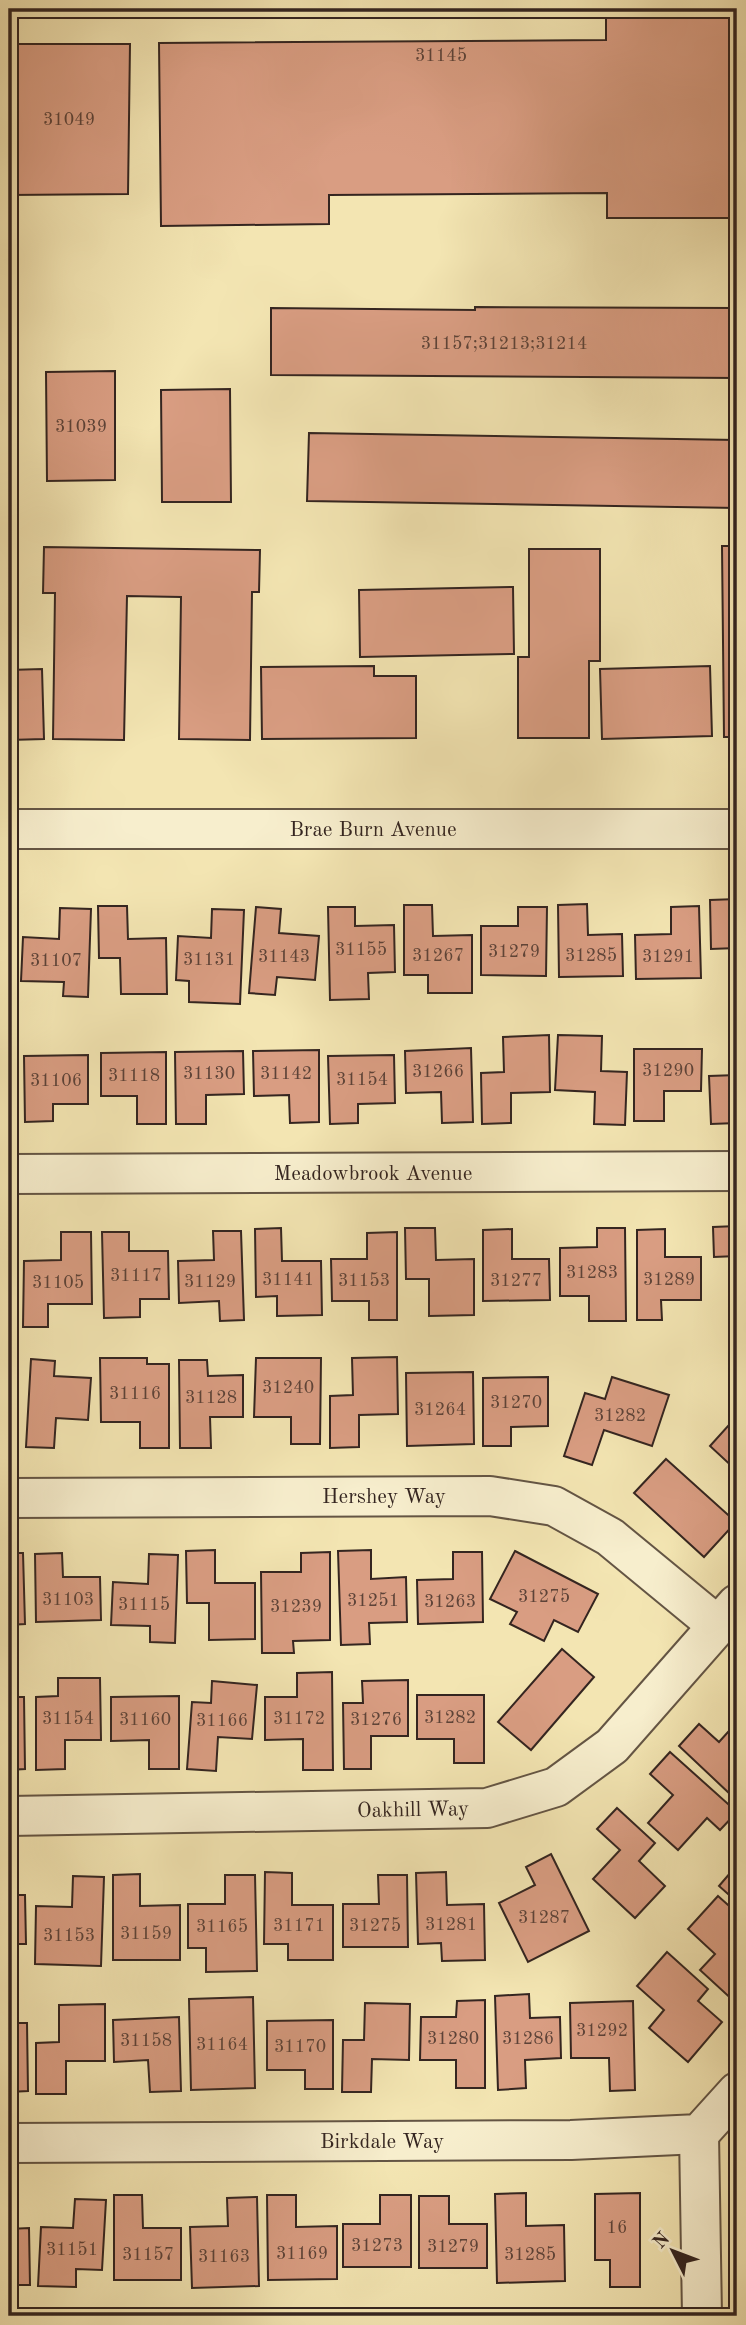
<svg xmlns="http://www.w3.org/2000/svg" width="746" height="2325" viewBox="0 0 746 2325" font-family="'Old Standard TT',serif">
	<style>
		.building { fill: #d99d82; stroke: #342520; stroke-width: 2 }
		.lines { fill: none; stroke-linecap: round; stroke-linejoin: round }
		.minor-casing { stroke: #645544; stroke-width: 42 }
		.minor { stroke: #f7eecd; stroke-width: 38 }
		.labels { text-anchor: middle; stroke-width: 6; stroke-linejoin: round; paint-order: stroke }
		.number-label { font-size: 18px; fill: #5d4338 }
		.street-label { font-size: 21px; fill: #342520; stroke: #f7eecd }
	</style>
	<rect width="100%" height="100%" fill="#f3e5b2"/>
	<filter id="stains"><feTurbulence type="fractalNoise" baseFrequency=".00286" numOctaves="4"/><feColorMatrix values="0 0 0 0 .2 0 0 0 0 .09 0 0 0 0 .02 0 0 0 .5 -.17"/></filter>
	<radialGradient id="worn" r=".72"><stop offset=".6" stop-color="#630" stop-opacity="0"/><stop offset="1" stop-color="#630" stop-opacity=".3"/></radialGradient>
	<!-- building -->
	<g class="building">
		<path d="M737,16V218H607V193L329,195V224L161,226L159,43L606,40V17Z"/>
		<path d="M9,44H130L128,194L9,195Z"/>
		<path d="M475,307L737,308V378L271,375V308L475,310Z"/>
		<path d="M115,371V480L47,481L46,372Z"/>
		<path d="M230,389L231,502H162L161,390Z"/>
		<path d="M309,433L737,440V508L307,501Z"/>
		<path d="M722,546H737V737H724Z"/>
		<path d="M44,547L260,550L259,592H252L250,740L179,739L181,597L127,596L124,740L53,739L55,593H43Z"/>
		<path d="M529,549H600V661H589V738H518V657H529Z"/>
		<path d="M513,587L514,654L360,657L359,590Z"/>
		<path d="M374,666V676H416V738L262,739L261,667Z"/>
		<path d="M710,666L712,736L602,739L600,669Z"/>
		<path d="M42,669L44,739L9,740V670Z"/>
		<path d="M737,899V948L711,949L710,900Z"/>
		<path d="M587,904L588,935L622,934L623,976L559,977L558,905Z"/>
		<path d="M404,905H432L433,936L472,935V993H428V975H404Z"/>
		<path d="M98,906H127L128,939L166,938L167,994H121L120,958H99Z"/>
		<path d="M699,906L701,978L636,979L635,935L671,934V907Z"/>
		<path d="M256,907L281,909L279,933L319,936L315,980L277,977L275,995L249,993Z"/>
		<path d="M328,907H355V926L394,925L395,972L368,973L369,999L330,1000Z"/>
		<path d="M518,907H547L546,976L481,975V926H518Z"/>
		<path d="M60,908L91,909L88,997L63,996L64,982L21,981L23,937L59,939Z"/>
		<path d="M212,909L244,910L240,1004L189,1002V981L176,980L178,936L211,938Z"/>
		<rect x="9" y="937" width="4" height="44"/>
		<path d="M549,1035L550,1092L511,1093V1123L482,1124L481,1073L504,1072L503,1037Z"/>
		<path d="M558,1035L602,1036L601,1071L627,1072L625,1125L594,1124L595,1092L555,1090Z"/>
		<path d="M471,1048L473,1122L442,1123L441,1092L406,1093L405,1051Z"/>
		<path d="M634,1049H702L701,1091H664V1121H634Z"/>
		<path d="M319,1050V1122L290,1123L289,1095L254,1096L253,1051Z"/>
		<path d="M243,1051L244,1094L206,1095V1124H176L175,1052Z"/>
		<path d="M166,1052V1124H137V1096H101V1053Z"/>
		<path d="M9,1053H13L14,1126H9Z"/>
		<path d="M88,1055V1104H53V1121L25,1122L24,1056Z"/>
		<path d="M394,1055L395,1103L358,1104V1123L330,1124L328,1056Z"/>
		<path d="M737,1075V1123L711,1124L709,1076Z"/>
		<path d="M737,1226V1256L714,1257L713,1227Z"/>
		<path d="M281,1228L282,1261H321L322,1315L277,1316V1296L256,1297L255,1229Z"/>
		<path d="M405,1228H435L436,1260L474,1259V1315L429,1316V1279H406Z"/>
		<path d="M597,1228H625L626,1321H589V1296H560V1248L597,1247Z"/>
		<path d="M512,1229V1259H549L550,1300L483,1301V1230Z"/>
		<path d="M665,1229V1257H701V1300H661L662,1320H637V1230Z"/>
		<path d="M213,1231H241L244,1320L220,1321L219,1301L179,1303L178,1261L214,1260Z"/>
		<path d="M61,1232H91L92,1304H48V1327H23L24,1261L61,1260Z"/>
		<path d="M102,1232H129V1251H168L169,1299H140V1317L104,1318Z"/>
		<path d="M397,1232V1320H369V1301H332L331,1259H367V1233Z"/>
		<path d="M9,1261H15L16,1317L9,1318Z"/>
		<path d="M397,1357L398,1414L359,1415V1447L330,1448V1396L353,1395L352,1358Z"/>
		<path d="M100,1358H147V1364H169V1448H140V1422H101Z"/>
		<path d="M256,1358H321L320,1444H291V1417H254Z"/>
		<path d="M31,1359L55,1361L54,1376L91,1378L88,1420L56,1418L54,1448L26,1447Z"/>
		<path d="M179,1360H207L208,1376L243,1375V1417H210L211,1448H180Z"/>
		<path d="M473,1372L474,1444L407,1446L406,1373Z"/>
		<path d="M9,1374H15L17,1447L9,1448Z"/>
		<path d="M548,1377V1426L511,1427V1446H483V1378Z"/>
		<path d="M612,1377L669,1395L652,1446L604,1430L592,1465L564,1456L585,1393L605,1399Z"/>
		<path d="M737,1416V1471L710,1446Z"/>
		<path d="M666,1459L736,1522L704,1557L634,1493Z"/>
		<path d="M215,1550V1583H255V1639L209,1640V1603H187L186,1551Z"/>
		<path d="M371,1550V1579L406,1577L407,1622L369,1623L370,1644L341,1645L338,1551Z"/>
		<path d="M515,1551L598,1594L578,1632L554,1620L544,1641L510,1624L517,1612L490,1599Z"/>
		<path d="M330,1552V1640L293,1641L294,1653H262L261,1572H301V1553Z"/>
		<path d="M453,1552H482L483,1622L418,1624L417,1580L453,1579Z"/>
		<path d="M9,1553H23L25,1624L9,1625Z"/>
		<path d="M62,1553L63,1577H100L101,1620L36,1622L35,1554Z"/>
		<path d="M149,1554L178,1555L175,1643L150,1642V1626L111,1625L113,1582L148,1584Z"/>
		<path d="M562,1649L594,1677L531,1750L498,1722Z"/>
		<path d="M332,1672L333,1770H303V1739L265,1740V1697H297V1673Z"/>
		<path d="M58,1678H100L101,1740H65V1769L36,1770V1697L58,1696Z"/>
		<path d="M408,1680V1736H371V1769H344L343,1703H363L362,1681Z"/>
		<path d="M212,1681L257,1685L252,1739L218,1737L216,1771L187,1769L192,1702L211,1703Z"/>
		<path d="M417,1695H484V1763H454V1739H417Z"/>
		<path d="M179,1696V1769H149V1740L111,1741V1697Z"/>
		<path d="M9,1697H24L25,1769L9,1770Z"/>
		<path d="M737,1722V1787L730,1794L679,1746L699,1724L719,1742Z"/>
		<path d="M670,1752L737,1812L720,1830L707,1818L678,1850L648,1823L673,1795L650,1774Z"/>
		<path d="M617,1808L655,1843L639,1861L665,1886L635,1918L593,1879L620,1850L597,1829Z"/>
		<path d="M551,1854L589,1931L528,1962L499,1903L535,1885L526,1867Z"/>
		<path d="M737,1865V1902L719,1886Z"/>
		<path d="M265,1872L292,1873V1905H333V1960H288V1944H264Z"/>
		<path d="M446,1872L447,1905L484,1904L485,1960L442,1961L441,1943L418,1944L416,1873Z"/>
		<path d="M140,1874V1906L180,1905V1960H113V1875Z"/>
		<path d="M225,1875H255L257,1971L206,1972V1948H188V1904H225Z"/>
		<path d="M378,1875H407L408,1947H343V1904H379Z"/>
		<path d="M73,1876L104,1877L101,1966L35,1964L36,1906L72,1907Z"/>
		<path d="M9,1895H25L26,1944H9Z"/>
		<path d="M718,1896L737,1913V2004L700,1970L715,1954L688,1929Z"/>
		<path d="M667,1952L708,1989L698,2001L722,2022L688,2062L649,2028L664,2010L637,1986Z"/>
		<path d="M529,1994L530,2018L560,2017L561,2058L525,2060L526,2088L498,2090L495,1996Z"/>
		<path d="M253,1997L255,2088L191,2090L189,1999Z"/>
		<path d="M485,2000V2088H456V2060H420L421,2017H456L457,2001Z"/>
		<path d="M633,2001L635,2090L610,2091L609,2058H571L570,2003Z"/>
		<path d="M365,2003L410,2004L409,2060L372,2059L371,2092H342L343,2040H364Z"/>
		<path d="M105,2004V2061H66V2094H36V2043L59,2042V2005Z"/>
		<path d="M179,2017L181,2091L150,2092L148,2060L114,2062L113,2020Z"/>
		<path d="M333,2020V2089H305V2070H267V2021Z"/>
		<path d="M9,2023H27L28,2091L9,2092Z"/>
		<path d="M526,2193V2226L564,2225L565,2281L497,2283L495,2194Z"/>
		<path d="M640,2193V2287H610V2260H595V2194Z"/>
		<path d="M114,2195H142L143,2228H181V2280H114Z"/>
		<path d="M267,2195H296V2227L337,2226V2279L268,2280Z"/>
		<path d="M380,2195H411V2267H343V2224H380Z"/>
		<path d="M419,2196H449V2224H487V2268H419Z"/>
		<path d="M257,2197L259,2286L192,2288L190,2227L228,2226L227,2198Z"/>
		<path d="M75,2199L106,2200L102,2270L76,2269V2287L38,2286L41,2227L73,2228Z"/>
		<path d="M29,2228L30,2285H9V2229Z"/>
	</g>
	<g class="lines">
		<defs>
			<g id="minor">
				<path d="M9,829H737"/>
				<path d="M9,1174L737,1171"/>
				<path d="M9,1498L490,1496L554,1506L610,1537L718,1626"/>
				<path d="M9,1816L487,1808L556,1787L612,1746L737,1604"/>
				<path d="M699,2134L702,2316"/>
				<path d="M9,2143L571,2140L699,2134L737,2092"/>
			</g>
		</defs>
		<!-- minor casing -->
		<use href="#minor" class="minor-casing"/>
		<!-- minor -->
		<use href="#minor" class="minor"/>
	</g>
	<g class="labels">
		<!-- number labels -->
		<g class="number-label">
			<text x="441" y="61">31145</text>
			<text x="69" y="125">31049</text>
			<text x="504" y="349">31157;31213;31214</text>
			<text x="81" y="432">31039</text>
			<text x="361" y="955">31155</text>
			<text x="514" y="957">31279</text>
			<text x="438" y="961">31267</text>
			<text x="591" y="961">31285</text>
			<text x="284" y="962">31143</text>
			<text x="668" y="962">31291</text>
			<text x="209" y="965">31131</text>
			<text x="56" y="966">31107</text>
			<text x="668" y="1076">31290</text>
			<text x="438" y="1077">31266</text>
			<text x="209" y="1079">31130</text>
			<text x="286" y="1079">31142</text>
			<text x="134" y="1081">31118</text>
			<text x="362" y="1085">31154</text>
			<text x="56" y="1086">31106</text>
			<text x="592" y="1278">31283</text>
			<text x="136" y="1281">31117</text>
			<text x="288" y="1285">31141</text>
			<text x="669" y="1285">31289</text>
			<text x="364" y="1286">31153</text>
			<text x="516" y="1286">31277</text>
			<text x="210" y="1287">31129</text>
			<text x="58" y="1288">31105</text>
			<text x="288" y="1393">31240</text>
			<text x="135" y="1399">31116</text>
			<text x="211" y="1403">31128</text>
			<text x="516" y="1408">31270</text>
			<text x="440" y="1415">31264</text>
			<text x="620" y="1421">31282</text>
			<text x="544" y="1602">31275</text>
			<text x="68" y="1605">31103</text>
			<text x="373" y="1606">31251</text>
			<text x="450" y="1607">31263</text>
			<text x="144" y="1610">31115</text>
			<text x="296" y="1612">31239</text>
			<text x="450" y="1723">31282</text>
			<text x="68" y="1724">31154</text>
			<text x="299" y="1724">31172</text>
			<text x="145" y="1725">31160</text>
			<text x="376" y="1725">31276</text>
			<text x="222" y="1726">31166</text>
			<text x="544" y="1923">31287</text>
			<text x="451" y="1930">31281</text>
			<text x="299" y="1931">31171</text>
			<text x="375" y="1931">31275</text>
			<text x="222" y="1932">31165</text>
			<text x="146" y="1939">31159</text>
			<text x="69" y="1941">31153</text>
			<text x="602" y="2036">31292</text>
			<text x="453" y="2044">31280</text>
			<text x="528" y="2044">31286</text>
			<text x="146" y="2046">31158</text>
			<text x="222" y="2050">31164</text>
			<text x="300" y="2052">31170</text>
			<text x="617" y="2233">16</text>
			<text x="377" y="2251">31273</text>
			<text x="453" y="2252">31279</text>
			<text x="72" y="2255">31151</text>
			<text x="302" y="2259">31169</text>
			<text x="148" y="2260">31157</text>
			<text x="530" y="2260">31285</text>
			<text x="224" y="2262">31163</text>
		</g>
		<!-- street labels -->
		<g class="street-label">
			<text x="373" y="836">Brae Burn Avenue</text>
			<text x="373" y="1180">Meadowbrook Avenue</text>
			<text x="384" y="1503">Hershey Way</text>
			<text transform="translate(413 1809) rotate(-1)" y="7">Oakhill Way</text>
			<text x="382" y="2148">Birkdale Way</text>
		</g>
	</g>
	<!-- margin -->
	<rect width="746" height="2325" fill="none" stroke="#f3e5b2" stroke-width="35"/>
	<rect x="10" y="10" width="725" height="2304" fill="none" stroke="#342520" stroke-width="3.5"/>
	<rect x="18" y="18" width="711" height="2290" fill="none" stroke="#342520" stroke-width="2"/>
	<!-- north arrow -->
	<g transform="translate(673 2251) rotate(312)" stroke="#f7eecd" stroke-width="5" paint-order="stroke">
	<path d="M0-5L12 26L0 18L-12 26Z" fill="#342520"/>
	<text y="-10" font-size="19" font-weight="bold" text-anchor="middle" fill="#342520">N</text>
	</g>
	<rect width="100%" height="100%" filter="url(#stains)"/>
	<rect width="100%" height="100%" fill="url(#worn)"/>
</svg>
